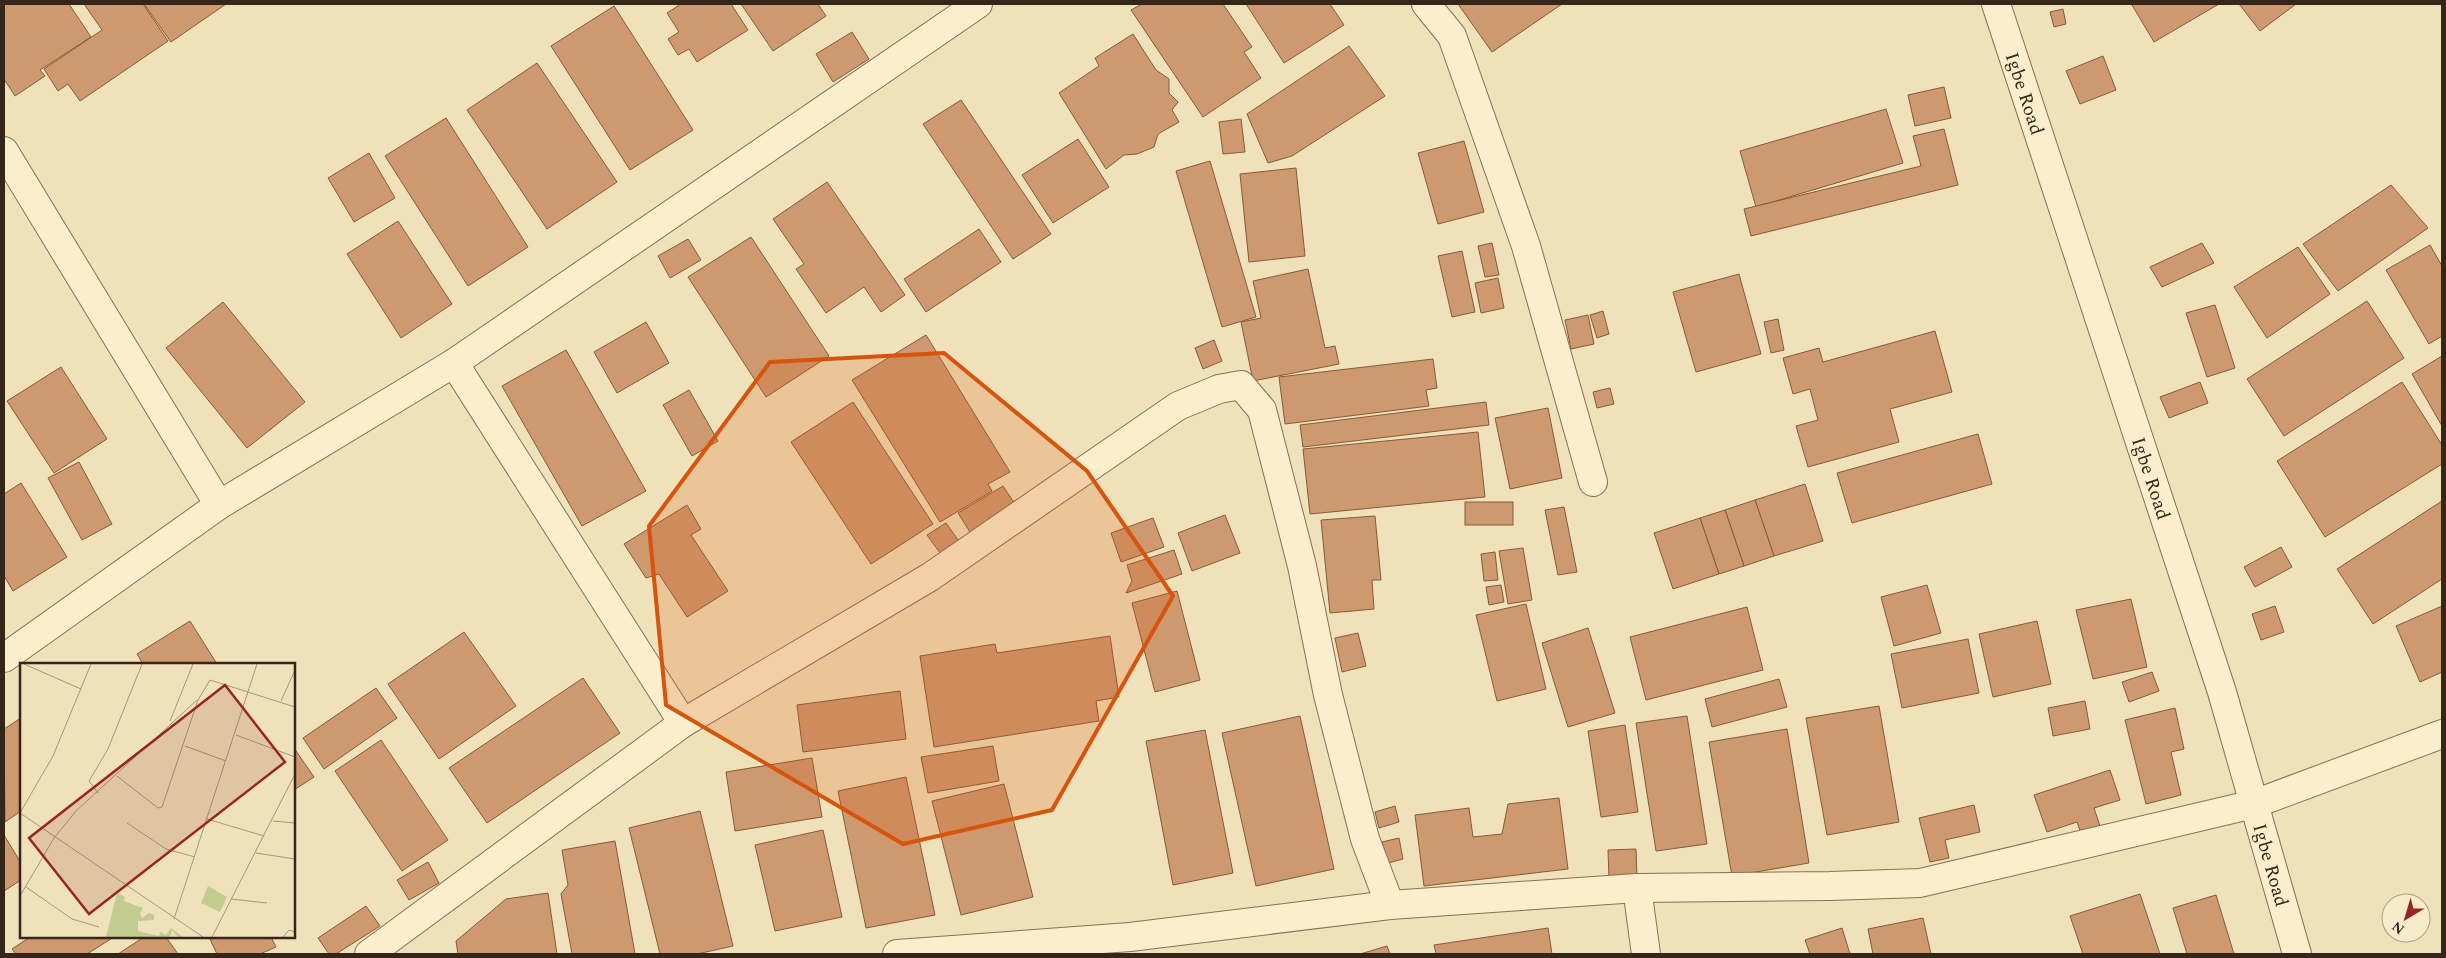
<svg xmlns="http://www.w3.org/2000/svg" width="2446" height="958" viewBox="0 0 2446 958" font-family="Spectral,serif">
	<style>
		.building { fill: #ce996f; stroke: #855a3a }
		.lines { fill: none; stroke-linecap: round; stroke-linejoin: round }
		.minor-casing { stroke: #867054; stroke-width: 30 }
		.minor { stroke: #faeecd; stroke-width: 28 }
		.marked { fill: #d6540d; fill-opacity: 0.2; stroke: #d6540d; stroke-width: 4; stroke-linejoin: round }
		.labels { text-anchor: middle; stroke-width: 4; stroke-linejoin: round; paint-order: stroke }
		.street-label { font-size: 19px; fill: #34271a; stroke: #f6ebca }
		.inset-road { fill: none; stroke: #a4977a; stroke-width: 1 }
		.view { fill: #962523; fill-opacity: 0.15; stroke: #962523; stroke-width: 2.5 }
		.inset-edge { fill: none; stroke: #34271a; stroke-width: 2.5 }
	</style>
	<rect width="100%" height="100%" fill="#efe1ba"/>
	<!-- building -->
	<g class="building">
		<path d="M4,4H69L91,37L40,70L45,76L15,96L4,79Z"/>
		<path d="M84,4H143L168,41L80,101L68,84L58,91L44,69L102,30Z"/>
		<path d="M144,4H226L171,42Z"/>
		<path d="M681,4H731L748,30L697,62L689,49L678,55L668,39L679,32L667,13Z"/>
		<path d="M741,4H818L826,16L773,51Z"/>
		<path d="M1142,4H1223L1252,47L1244,52L1261,78L1203,117L1131,10Z"/>
		<path d="M1246,4H1330L1344,25L1284,63Z"/>
		<path d="M1458,4H1562L1492,52Z"/>
		<path d="M2134,4H2219L2154,42L2132,5Z"/>
		<path d="M2239,4H2296L2260,31Z"/>
		<path d="M614,6L693,130L630,170L551,46Z"/>
		<path d="M2063,9L2066,24L2054,27L2050,12Z"/>
		<path d="M852,32L869,59L833,82L816,54Z"/>
		<path d="M1133,34L1156,70L1169,79V93L1178,102L1172,110L1179,122L1158,134L1154,147L1137,154L1124,155L1106,169L1059,93L1099,66L1095,58Z"/>
		<path d="M1349,46L1385,96L1292,156L1268,163L1247,114Z"/>
		<path d="M2103,56L2116,90L2080,104L2066,71Z"/>
		<path d="M537,63L617,182L547,229L467,110Z"/>
		<path d="M1944,87L1951,118L1915,126L1908,95Z"/>
		<path d="M961,100L1051,234L1013,259L923,124Z"/>
		<path d="M1886,109L1903,163L1756,207L1740,151Z"/>
		<path d="M446,118L528,247L468,286L385,156Z"/>
		<path d="M1241,119L1245,152L1223,154L1219,122Z"/>
		<path d="M1944,129L1958,185L1751,236L1744,209L1921,166L1913,136Z"/>
		<path d="M1078,139L1109,187L1053,223L1022,175Z"/>
		<path d="M1464,141L1484,212L1438,224L1418,153Z"/>
		<path d="M369,153L395,198L354,222L328,178Z"/>
		<path d="M1210,161L1256,317L1222,327L1176,171Z"/>
		<path d="M1296,168L1305,256L1249,262L1240,174Z"/>
		<path d="M827,182L905,295L881,312L864,287L826,313L796,269L804,264L773,219Z"/>
		<path d="M2391,185L2428,228L2338,291L2303,244Z"/>
		<path d="M398,221L452,304L401,338L347,254Z"/>
		<path d="M979,229L1001,262L926,312L904,279Z"/>
		<path d="M751,237L829,356L766,397L688,277Z"/>
		<path d="M688,239L701,260L670,278L658,256Z"/>
		<path d="M1492,243L1499,275L1485,277L1478,246Z"/>
		<path d="M2202,243L2214,263L2162,287L2150,267Z"/>
		<path d="M2430,245L2442,266V336L2429,344L2386,270Z"/>
		<path d="M2298,247L2330,294L2267,338L2234,287Z"/>
		<path d="M1462,251L1475,312L1452,317L1438,256Z"/>
		<path d="M1308,269L1325,348L1335,346L1339,364L1253,381L1241,322L1261,318L1253,281Z"/>
		<path d="M1739,274L1761,354L1696,372L1673,292Z"/>
		<path d="M1498,278L1504,308L1481,313L1475,283Z"/>
		<path d="M2367,301L2404,358L2284,436L2247,379Z"/>
		<path d="M223,302L305,402L247,448L166,348Z"/>
		<path d="M2215,305L2235,368L2207,377L2186,313Z"/>
		<path d="M1603,311L1609,334L1597,338L1590,315Z"/>
		<path d="M1588,315L1594,344L1571,349L1565,320Z"/>
		<path d="M1778,319L1784,350L1771,353L1764,322Z"/>
		<path d="M646,322L669,363L617,393L594,352Z"/>
		<path d="M1935,331L1952,392L1890,409L1899,442L1808,467L1796,426L1818,420L1810,389L1793,394L1783,358L1819,348L1823,362Z"/>
		<path d="M926,335L1010,472L988,484L992,491L940,522L852,380Z"/>
		<path d="M1214,340L1222,361L1203,369L1195,348Z"/>
		<path d="M566,350L646,491L582,526L502,386Z"/>
		<path d="M2442,356V426L2412,374Z"/>
		<path d="M1433,359L1437,388L1426,390L1429,406L1285,424L1279,377Z"/>
		<path d="M61,367L107,439L54,473L7,401Z"/>
		<path d="M2200,382L2208,403L2169,418L2160,397Z"/>
		<path d="M2402,382L2442,445V464L2325,537L2277,461Z"/>
		<path d="M1610,388L1614,404L1597,408L1593,392Z"/>
		<path d="M689,390L718,441L692,456L663,405Z"/>
		<path d="M853,402L933,524L871,564L791,442Z"/>
		<path d="M1486,402L1489,425L1303,447L1300,425Z"/>
		<path d="M1548,408L1562,478L1510,489L1495,418Z"/>
		<path d="M1478,432L1485,497L1310,514L1303,449Z"/>
		<path d="M1978,434L1992,484L1852,523L1837,473Z"/>
		<path d="M79,462L112,524L82,540L48,478Z"/>
		<path d="M21,483L67,557L13,591L4,576V494Z"/>
		<path d="M1805,484L1823,541L1774,556L1755,500Z"/>
		<path d="M1003,486L1015,504L970,532L958,513Z"/>
		<path d="M1755,500L1774,556L1744,566L1725,510Z"/>
		<path d="M2442,501V579L2373,624L2337,569Z"/>
		<rect x="1465" y="502" width="48" height="23"/>
		<path d="M687,505L701,529L691,535L728,591L687,617L659,574L646,578L624,544Z"/>
		<path d="M1564,507L1577,572L1558,575L1545,510Z"/>
		<path d="M1725,510L1744,566L1719,574L1700,518Z"/>
		<path d="M1225,515L1240,553L1192,571L1178,533Z"/>
		<path d="M1375,516L1381,580H1372L1374,609L1330,613L1321,520Z"/>
		<path d="M1153,518L1164,547L1121,562L1111,533Z"/>
		<path d="M1700,518L1719,574L1673,589L1654,533Z"/>
		<path d="M946,523L961,544L943,557L927,535Z"/>
		<path d="M2281,547L2292,567L2255,587L2244,567Z"/>
		<path d="M1523,548L1532,600L1508,604L1499,551Z"/>
		<path d="M1174,550L1182,574L1126,593L1132,581L1127,565Z"/>
		<path d="M1495,552L1498,580L1484,581L1481,554Z"/>
		<path d="M1501,585L1504,602L1489,605L1486,587Z"/>
		<path d="M1927,585L1941,633L1894,646L1881,597Z"/>
		<path d="M1177,591L1200,680L1155,692L1132,603Z"/>
		<path d="M2131,599L2147,667L2093,679L2076,610Z"/>
		<path d="M1526,604L1546,689L1497,701L1476,615Z"/>
		<path d="M2275,606L2284,632L2261,640L2252,614Z"/>
		<path d="M2442,606V672L2420,682L2396,626Z"/>
		<path d="M1747,607L1763,670L1646,700L1630,637Z"/>
		<path d="M190,621L217,664H143L137,654Z"/>
		<path d="M2037,621L2051,684L1993,697L1979,634Z"/>
		<path d="M1588,628L1615,713L1568,727L1542,643Z"/>
		<path d="M464,632L516,706L439,759L388,684Z"/>
		<path d="M1358,633L1366,666L1342,672L1335,638Z"/>
		<path d="M1110,636L1119,697L1096,701L1099,721L934,747L920,656L995,644L997,653Z"/>
		<path d="M1968,639L1979,693L1902,708L1891,654Z"/>
		<path d="M2152,672L2159,691L2129,702L2122,682Z"/>
		<path d="M583,678L620,733L487,823L449,768Z"/>
		<path d="M1779,679L1787,707L1712,727L1705,699Z"/>
		<path d="M376,688L397,718L324,769L303,738Z"/>
		<path d="M900,691L906,739L803,752L797,705Z"/>
		<path d="M2085,701L2090,729L2053,736L2048,708Z"/>
		<path d="M1879,706L1899,822L1827,835L1806,718Z"/>
		<path d="M2175,708L2184,749L2171,752L2181,795L2146,804L2125,720Z"/>
		<path d="M1300,716L1334,869L1256,886L1222,733Z"/>
		<path d="M1687,716L1707,844L1656,851L1636,723Z"/>
		<path d="M21,718V811L5,822L4,729Z"/>
		<path d="M1625,725L1638,812L1601,817L1588,731Z"/>
		<path d="M1787,729L1809,863L1732,876L1709,742Z"/>
		<path d="M1205,730L1233,873L1173,885L1146,741Z"/>
		<path d="M381,740L448,840L402,871L335,771Z"/>
		<path d="M993,746L999,781L928,793L921,757Z"/>
		<path d="M294,748L314,777L294,790Z"/>
		<path d="M812,758L822,817L735,831L726,772Z"/>
		<path d="M2110,770L2120,800L2094,808L2100,826L2081,833L2077,822L2047,832L2034,795Z"/>
		<path d="M906,777L935,915L866,928L838,791Z"/>
		<path d="M1004,784L1033,897L961,915L932,801Z"/>
		<path d="M1559,798L1568,869L1424,886L1415,815L1469,808L1473,837L1502,834L1508,804Z"/>
		<path d="M1974,805L1980,832L1945,840L1949,858L1930,862L1919,818Z"/>
		<path d="M1395,806L1399,822L1379,828L1375,812Z"/>
		<path d="M700,811L733,946L697,954H660L629,828Z"/>
		<path d="M823,830L842,917L775,931L755,845Z"/>
		<path d="M4,835L21,863V880L4,891Z"/>
		<path d="M1399,838L1403,859L1388,863L1382,842Z"/>
		<path d="M615,841L635,954H572L561,894L568,885L562,850Z"/>
		<path d="M1636,849L1637,878H1609L1608,850Z"/>
		<path d="M428,862L439,883L409,900L397,880Z"/>
		<path d="M548,893L557,954H458L456,941L506,899Z"/>
		<path d="M2140,894L2160,954H2083L2070,916Z"/>
		<path d="M2216,895L2234,954H2187L2173,908Z"/>
		<path d="M366,906L380,926L336,954H329L318,938Z"/>
		<path d="M1923,918L1931,954H1873L1868,929Z"/>
		<path d="M1548,928L1552,954H1436L1434,945Z"/>
		<path d="M1842,928L1850,954H1810L1805,940Z"/>
		<path d="M30,937H114L87,954H16L12,949Z"/>
		<path d="M144,937H166L178,954H118Z"/>
		<path d="M209,937H271L276,947L260,954H217Z"/>
		<path d="M1387,946L1390,954H1360Z"/>
	</g>
	<g class="lines">
		<defs>
			<g id="minor">
				<path d="M1426,4L1452,36L1526,246L1593,482"/>
				<path id="s1" d="M1996,4L2222,692L2297,954"/>
				<path d="M4,151L219,505"/>
				<path d="M454,363L683,723"/>
				<path d="M4,658L219,505L454,363L978,4"/>
				<path d="M1637,888L1646,954"/>
				<path d="M369,954L683,723L930,577L1178,406L1219,389L1241,385L1262,410L1302,566L1328,695L1365,839L1390,905"/>
				<path d="M897,954L1130,937L1390,905L1637,888L1830,886L1920,883L2254,804L2442,734"/>
			</g>
		</defs>
		<!-- minor casing -->
		<use href="#minor" class="minor-casing"/>
		<!-- minor -->
		<use href="#minor" class="minor"/>
	</g>
	<!-- marked area -->
	<path class="marked" d="M944,353L1087,471L1173,596L1052,810L903,844L666,705L649,526L770,362Z"/>
	<g class="labels">
		<!-- street labels -->
		<g class="street-label">
			<text dy="7" stroke="none"><textPath href="#s1" startOffset="94">Igbe Road</textPath></text>
			<text dy="7" stroke="none"><textPath href="#s1" startOffset="499">Igbe Road</textPath></text>
			<text dy="7" stroke="none"><textPath href="#s1" startOffset="904">Igbe Road</textPath></text>
		</g>
	</g>
	<!-- overview -->
	<g transform="translate(20 663)">
		<rect width="275" height="275" fill="#efe1ba"/>
		<path d="M188,223L207,234L200,249L181,240ZM97,230L105,234L104,238L123,245L120,250L122,255L129,250L134,252V257L118,258V268L139,273L140,269L146,272L151,265L163,274H158L152,267L150,274H86Z" fill="#c3cc8f"/>
		<path class="inset-road" d="M4,1L61,26M261,38L275,7M150,58L173,1M216,72L275,94M165,83L206,98M97,113L138,145L142,144L178,37L190,17L275,44M78,130L69,118L88,86L122,1M0,150L183,274M0,150L33,93L71,1M187,156L244,173M253,158L275,160M107,160L146,186L175,194M236,190L275,196M6,224L52,256L79,264M0,233L34,175L56,148L177,37M211,236L247,240M154,256L237,1M192,274L275,111M263,274L269,267L275,269"/>
		<path class="view" d="M205,22L265,99L69,251L9,175Z"/>
		<rect width="275" height="275" class="inset-edge"/>
	</g>
	<!-- border -->
	<rect width="2446" height="958" fill="none" stroke="#34271a" stroke-width="10"/>
	<!-- north arrow -->
	<g transform="translate(2406 918) rotate(218)"><circle r="24" fill="#f6ebca" stroke="#a89d84"/>
	<path d="M0-4L9 19L0 12L-9 19Z" fill="#962523"/>
	<text y="-8" font-size="14" font-weight="bold" text-anchor="middle" fill="#34271a">N</text>
	</g>
</svg>
